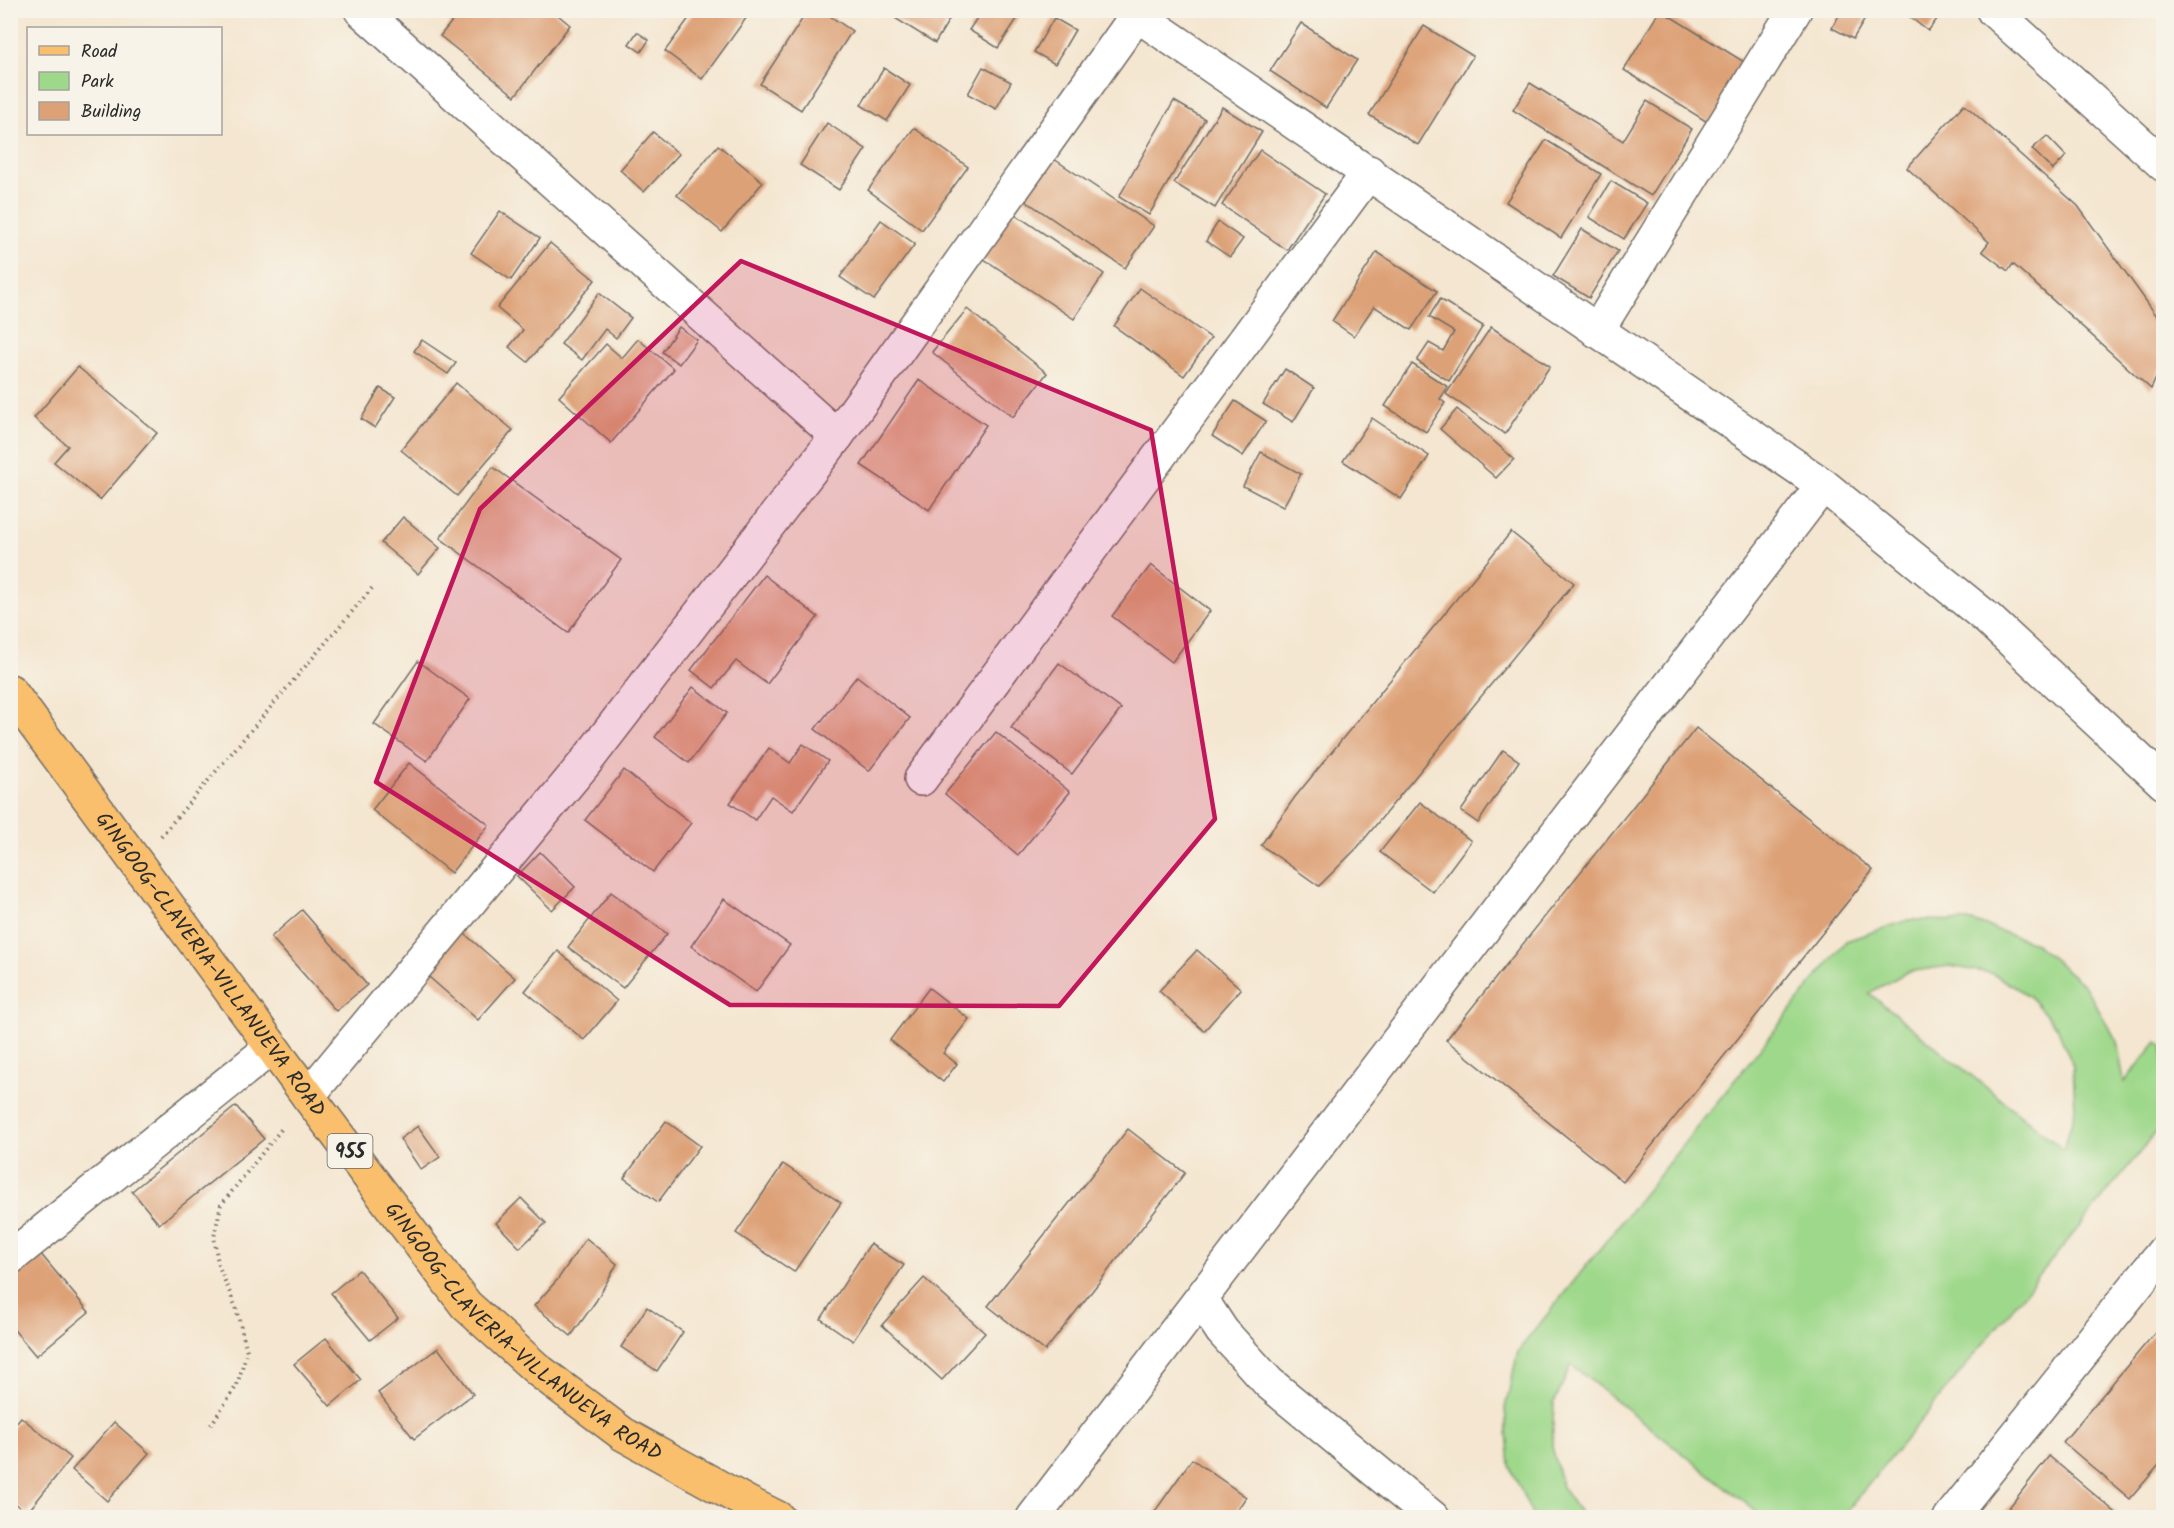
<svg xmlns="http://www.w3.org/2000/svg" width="2174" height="1528" viewBox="0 0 2174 1528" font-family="Kalam,sans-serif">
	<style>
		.green { fill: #9ed88a; stroke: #64825a; stroke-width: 1.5; fill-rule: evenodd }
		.building { fill: #dda177 }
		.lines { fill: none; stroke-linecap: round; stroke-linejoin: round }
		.minor-casing { stroke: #716c65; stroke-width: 36 }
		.major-casing { stroke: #716c65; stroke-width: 36 }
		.path { stroke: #716c65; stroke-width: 4; stroke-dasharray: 1.5 4.5; stroke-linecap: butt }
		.minor { stroke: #fff; stroke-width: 33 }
		.major { stroke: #f9bf6d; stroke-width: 33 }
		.marked { fill: #c2185b; fill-opacity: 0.2; stroke: #c2185b; stroke-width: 4.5; stroke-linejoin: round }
		.labels { text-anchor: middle; stroke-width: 4.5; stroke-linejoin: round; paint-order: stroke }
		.shield { fill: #f7f3e8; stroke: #686764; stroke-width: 1.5 }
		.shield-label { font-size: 20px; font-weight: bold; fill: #2b2b2b }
		.street-label { font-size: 21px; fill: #2b2b2b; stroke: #f7f3e8 }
	</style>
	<rect width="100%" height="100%" fill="#f7f3e8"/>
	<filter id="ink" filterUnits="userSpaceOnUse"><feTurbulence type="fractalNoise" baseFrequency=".0167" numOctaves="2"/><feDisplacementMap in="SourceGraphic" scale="12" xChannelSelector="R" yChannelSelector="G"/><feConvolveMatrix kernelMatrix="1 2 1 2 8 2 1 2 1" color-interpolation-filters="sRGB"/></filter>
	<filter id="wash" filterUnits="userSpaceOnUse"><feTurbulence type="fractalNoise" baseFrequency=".008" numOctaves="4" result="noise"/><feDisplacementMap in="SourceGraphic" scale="24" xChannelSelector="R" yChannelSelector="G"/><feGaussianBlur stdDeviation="1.35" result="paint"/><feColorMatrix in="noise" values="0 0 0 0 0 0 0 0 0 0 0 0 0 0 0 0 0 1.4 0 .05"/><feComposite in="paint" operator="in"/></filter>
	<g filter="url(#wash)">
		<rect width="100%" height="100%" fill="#f4e6d0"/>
		<!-- green -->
		<path class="green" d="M1908,920L1972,921L2034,943L2084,985L2117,1041L2124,1082L2157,1042L2163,1047V1124L1842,1517H1763L1571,1365L1554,1403L1552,1446L1562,1487L1583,1517H1533L1510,1466L1505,1408L1518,1351L1846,941ZM1949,966L1991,973L2028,995L2057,1027L2073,1066L2075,1109L2064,1150L1869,993L1907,972Z"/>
		<g id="blocks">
			<!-- building -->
			<g class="building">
				<path d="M461,10H552L570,25L515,96L440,36Z"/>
				<path d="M695,10H752L702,79L665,51Z"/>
				<path d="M808,10H821L852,31L801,110L760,84Z"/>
				<path d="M882,10H955L935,43Z"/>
				<path d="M982,10H1016L1021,13L998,48L969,30Z"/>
				<path d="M1660,10L1749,65L1712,125L1624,70Z"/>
				<path d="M1842,10H1850L1865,19L1853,39L1832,28Z"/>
				<path d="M1901,10H1944L1928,31Z"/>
				<path d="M1054,18L1075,30L1055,64L1034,52Z"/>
				<path d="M1301,23L1357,60L1326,108L1270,71Z"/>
				<path d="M1424,26L1473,56L1418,145L1369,115Z"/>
				<path d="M637,32L649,40L641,52L629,44Z"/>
				<path d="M983,67L1011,82L996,109L968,94Z"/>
				<path d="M884,68L910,85L887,121L861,105Z"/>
				<path d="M1530,83L1623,141L1647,101L1692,129L1651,196L1513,110Z"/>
				<path d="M1174,101L1205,119L1149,215L1119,197Z"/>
				<path d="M1964,104L2078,206L2164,326V361L2151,389L2013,264L2008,271L1982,251L1989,242L1907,168Z"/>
				<path d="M1222,107L1262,132L1215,208L1174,183Z"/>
				<path d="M827,123L866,149L839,190L800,165Z"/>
				<path d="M914,128L968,167L922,230L868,190Z"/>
				<path d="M653,132L679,154L644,192L620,170Z"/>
				<path d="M2047,136L2066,156L2053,170L2032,149Z"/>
				<path d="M1546,140L1601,174L1561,238L1506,202Z"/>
				<path d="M718,145L763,182L722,232L677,195Z"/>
				<path d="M1260,150L1325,194L1287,250L1222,205Z"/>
				<path d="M1045,153L1154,226L1125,268L1017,195Z"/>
				<path d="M1611,181L1647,203L1624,239L1589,217Z"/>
				<path d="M1009,210L1104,274L1074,319L978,255Z"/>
				<path d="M500,211L540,238L511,280L471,253Z"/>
				<path d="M881,220L915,244L874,300L840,277Z"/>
				<path d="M1218,222L1243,239L1230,257L1206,241Z"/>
				<path d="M1582,229L1618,251L1589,298L1553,276Z"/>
				<path d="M550,243L595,280L528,362L509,347L523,330L497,308Z"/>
				<path d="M1377,252L1437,291L1411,330L1374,306L1354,336L1332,321Z"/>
				<path d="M1140,288L1211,338L1184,376L1114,326Z"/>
				<path d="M599,293L631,318L616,338L605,329L582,360L561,344Z"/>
				<path d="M1440,299L1483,326L1449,381L1417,361L1429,343L1443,351L1454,332L1429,317Z"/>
				<path d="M967,309L1047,373L1013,417L932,352Z"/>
				<path d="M679,327L697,340L679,364L662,352Z"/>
				<path d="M1491,327L1550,366L1505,434L1446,394Z"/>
				<path d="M638,339L674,369L611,443L559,397L606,344L622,358Z"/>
				<path d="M422,340L456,363L448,374L414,351Z"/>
				<path d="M1412,364L1448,387L1440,399L1445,403L1426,432L1385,406Z"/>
				<path d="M78,367L157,433L100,500L54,462L68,446L34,418Z"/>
				<path d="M1285,369L1314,388L1293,422L1263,404Z"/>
				<path d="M919,380L986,425L929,510L861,465Z"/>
				<path d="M456,383L513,430L457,496L401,450Z"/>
				<path d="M380,388L395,397L375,428L361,419Z"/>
				<path d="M1235,401L1266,421L1243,456L1212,436Z"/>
				<path d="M1457,409L1514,459L1496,478L1440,429Z"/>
				<path d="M1372,418L1429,456L1401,499L1343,461Z"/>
				<path d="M1261,452L1301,474L1283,507L1243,486Z"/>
				<path d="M493,467L621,560L568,633L440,538Z"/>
				<path d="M403,517L440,548L418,574L381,543Z"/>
				<path d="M1511,532L1574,583L1357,848L1319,886L1261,845L1295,797Z"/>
				<path d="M1151,565L1210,611L1172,662L1112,616Z"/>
				<path d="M764,575L818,617L767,684L736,661L714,688L691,670Z"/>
				<path d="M418,661L470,699L427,761L374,724Z"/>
				<path d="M1059,663L1121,709L1072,774L1011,728Z"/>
				<path d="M857,676L910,718L869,771L815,729Z"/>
				<path d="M693,687L727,713L689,763L655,737Z"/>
				<path d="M1696,728L1873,870L1623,1182L1446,1040Z"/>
				<path d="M996,732L1070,792L1018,855L945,794Z"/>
				<path d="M803,744L828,761L793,811L771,796L755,820L730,803L769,748L790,763Z"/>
				<path d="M1503,750L1519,761L1478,823L1461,811Z"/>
				<path d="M409,763L489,825L451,873L372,810Z"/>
				<path d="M624,770L691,823L653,872L585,820Z"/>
				<path d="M1420,802L1471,841L1433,892L1380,852Z"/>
				<path d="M540,852L575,887L552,910L517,876Z"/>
				<path d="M611,892L667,934L623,988L568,947Z"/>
				<path d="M724,899L790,945L756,992L691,946Z"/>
				<path d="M302,910L367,985L336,1011L271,937Z"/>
				<path d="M458,928L515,978L478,1020L421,970Z"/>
				<path d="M1197,950L1241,989L1204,1031L1159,991Z"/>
				<path d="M558,951L617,1001L584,1040L525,991Z"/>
				<path d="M929,988L969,1019L943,1053L957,1064L943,1082L890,1040Z"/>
				<path d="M236,1106L264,1139L159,1224L132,1191Z"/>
				<path d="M666,1121L700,1146L658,1202L624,1178Z"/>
				<path d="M418,1126L440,1157L421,1170L400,1139Z"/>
				<path d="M1128,1129L1185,1173L1045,1351L988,1306Z"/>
				<path d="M783,1164L841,1203L794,1272L736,1233Z"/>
				<path d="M521,1198L546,1223L520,1248L496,1223Z"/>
				<path d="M586,1238L617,1264L596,1301L571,1336L534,1306L558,1279Z"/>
				<path d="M870,1244L904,1265L853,1341L821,1319Z"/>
				<path d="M40,1253L89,1312L36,1356L10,1325V1278Z"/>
				<path d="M359,1270L398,1318L370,1340L331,1293Z"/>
				<path d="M924,1278L985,1333L942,1380L882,1325Z"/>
				<path d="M647,1307L683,1332L657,1371L621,1347Z"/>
				<path d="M2164,1322V1459L2130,1499L2063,1442Z"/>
				<path d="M326,1338L361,1380L330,1406L294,1364Z"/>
				<path d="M438,1348L473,1394L414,1439L378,1393Z"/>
				<path d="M21,1417L71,1458L27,1513L10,1500V1430Z"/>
				<path d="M114,1422L149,1453L107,1501L72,1470Z"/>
				<path d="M2049,1456L2122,1518H2001Z"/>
				<path d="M1192,1459L1246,1497L1232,1518H1159L1153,1514Z"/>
			</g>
		</g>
	</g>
	<g filter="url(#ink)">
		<use href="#blocks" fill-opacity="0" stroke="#716c65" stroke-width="1.5"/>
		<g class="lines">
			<defs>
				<g id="minor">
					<path d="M361,10L837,436"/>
					<path d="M1130,10L1823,485L1987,618L2164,783"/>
					<path d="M1993,10L2164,165"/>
					<path d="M1597,331L1795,10"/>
					<path d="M921,779L1369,172"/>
					<path d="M308,1096L585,763L837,436L1137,15"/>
					<path d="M10,1258L272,1047"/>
					<path d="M1201,1299L1222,1331L1269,1383L1433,1518"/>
					<path d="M1033,1518L1823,485"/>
					<path d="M1950,1518L2164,1251"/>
				</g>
				<g id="major">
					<path id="s1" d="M10,691L308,1096L466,1305L538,1370L623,1434L746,1502L778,1518"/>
				</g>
			</defs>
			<!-- minor casing -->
			<use href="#minor" class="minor-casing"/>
			<!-- major casing -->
			<use href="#major" class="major-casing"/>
			<!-- path -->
			<g class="path">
				<path d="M161,836L373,587"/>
				<path d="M211,1425L237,1385L247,1351L236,1308L218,1264L214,1237L221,1205L283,1127"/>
			</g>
			<!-- minor -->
			<use href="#minor" class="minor"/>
			<!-- major -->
			<use href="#major" class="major"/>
		</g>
	</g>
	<!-- marked area -->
	<path class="marked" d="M741,261L1151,430L1215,819L1059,1006L730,1005L376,782L480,509Z"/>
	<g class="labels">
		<!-- shield labels -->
		<rect class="shield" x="327.5" y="1134" width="45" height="34" rx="4.5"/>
		<g class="shield-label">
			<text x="350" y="1158">955</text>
		</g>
		<!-- street labels -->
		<g class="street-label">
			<text dy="7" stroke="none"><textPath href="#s1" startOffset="339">GINGOOG-CLAVERIA-VILLANUEVA ROAD</textPath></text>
			<text dy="7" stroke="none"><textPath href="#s1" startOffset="825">GINGOOG-CLAVERIA-VILLANUEVA ROAD</textPath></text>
		</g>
	</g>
	<!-- margin -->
	<rect width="2174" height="1528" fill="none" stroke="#f7f3e8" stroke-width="36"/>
	<!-- legend -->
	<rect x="27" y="27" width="195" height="108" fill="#f7f3e8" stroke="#a5a39c" stroke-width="1.5"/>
	<rect x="39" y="46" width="30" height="9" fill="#f9bf6d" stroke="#a5a39c" stroke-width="1.5"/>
	<text x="81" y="57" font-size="18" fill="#2b2b2b">Road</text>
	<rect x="39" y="72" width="30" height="18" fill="#9ed88a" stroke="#a5a39c" stroke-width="1.5"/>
	<text x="81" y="87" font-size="18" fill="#2b2b2b">Park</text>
	<rect x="39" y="102" width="30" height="18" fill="#dda177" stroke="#a5a39c" stroke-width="1.5"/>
	<text x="81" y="117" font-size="18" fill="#2b2b2b">Building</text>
</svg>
